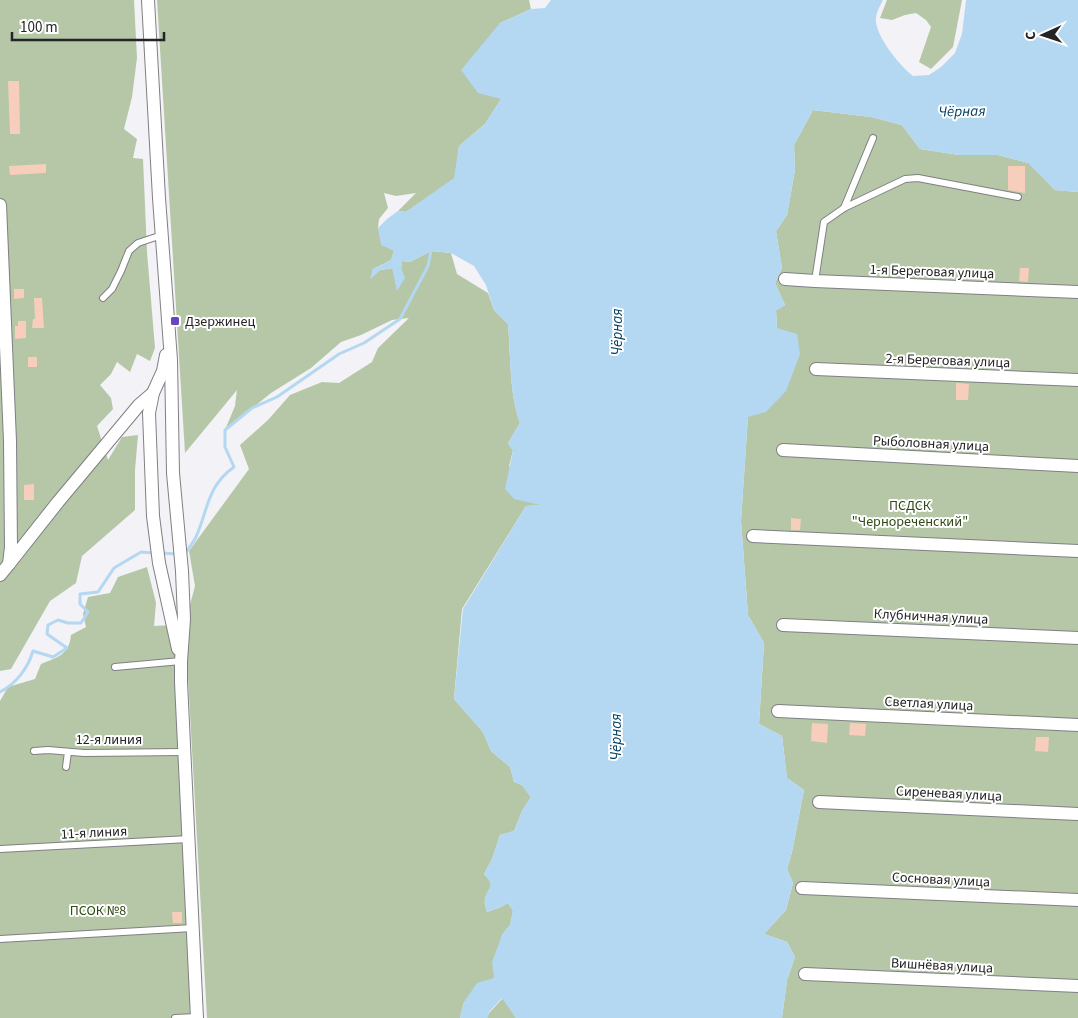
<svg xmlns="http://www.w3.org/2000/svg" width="1078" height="1018" viewBox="0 0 1078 1018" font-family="'Source Sans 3',sans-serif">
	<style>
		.green { fill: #b5c7a7 }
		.water { fill: #b4d7f2 }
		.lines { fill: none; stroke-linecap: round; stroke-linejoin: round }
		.stream { stroke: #b4d7f2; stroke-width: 3 }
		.building { fill: #f7cebb }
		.lane-casing { stroke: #807f83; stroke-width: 8 }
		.street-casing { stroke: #807f83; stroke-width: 14 }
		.lane { stroke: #fff; stroke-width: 6 }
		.street { stroke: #fff; stroke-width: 12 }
		.poi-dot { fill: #6747c0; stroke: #fff; stroke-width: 2 }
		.labels { text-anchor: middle; stroke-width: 4; stroke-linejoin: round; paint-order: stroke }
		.street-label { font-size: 14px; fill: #242325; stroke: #fff }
		.poi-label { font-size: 14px; fill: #242325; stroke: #fff; text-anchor: start }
		.park-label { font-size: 14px; fill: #2f4814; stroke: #fff }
		.water-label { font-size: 15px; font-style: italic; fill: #013f63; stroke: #fff }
	</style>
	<rect width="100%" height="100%" fill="#f3f2f6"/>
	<!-- green -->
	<g class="green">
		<path d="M0,0H134L137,58L132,97L124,129L137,139L133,158L143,159L147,252L155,348L150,361L137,354L130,372L117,362L111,374L100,385L111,398L113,409L97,426L108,460L122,437L138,435L135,470V510L82,556L76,583L50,601L11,669L0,671Z"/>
		<path d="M157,0H529L531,9L500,23L501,99L485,124L459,146L455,178L406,212L398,211L416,193L396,196L384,193L388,208L379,219L378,228L394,251L391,260L373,269L371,278L380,270L393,268L397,290L404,278L401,268L402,261L410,262L431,251L451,253L457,274L488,293L494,310L508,324C511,358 509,392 520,423L508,443L513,451L509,466L542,505L526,506L462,609L454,699L483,732L491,751L510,767L514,782L522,785L531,797L522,811L514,831L500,835L492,859L484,874C497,887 488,887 485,899C484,903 486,908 487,912L501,907L508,903L513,911L510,925L502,935L494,978L464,1002L460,1018H207L185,624L195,586L189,551L249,469L240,445L268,420L290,395L322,382L339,383L372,362L378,348L409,318L392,320L361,335L341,342L311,368L271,393L225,430L235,406L237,390L185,453Z"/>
		<path d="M887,0H962L953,47L931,69L919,62L931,27L926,20L916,13L905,15L892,20L880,18Z"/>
		<path d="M813,110L871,117L902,125L920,149L959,155H998L1029,163L1055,190L1078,192V1018H782L787,980L795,957L787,942L764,934L786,910L793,883L787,869L792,852L804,790L787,778L782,736L759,724L764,643L748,615L741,521L748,416L766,411L777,328L776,310L785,305L775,283L782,268L776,231L787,215L795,170L794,145Z"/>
		<path d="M147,567L156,603L154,626L176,625L203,1018H0V701L8,687L35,679L41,664C58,657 69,655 71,635L86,627L83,614L88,597L110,593L118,577Z"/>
		<path d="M503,998L516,1018H487L489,1013Z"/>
	</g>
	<!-- water -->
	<path class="water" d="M551,0H883C880,6 875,14 876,22C878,39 900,66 913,76L929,75L941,67L955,53L962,34L966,0H1078V192L1055,190L1028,163L998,155H959L920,149L902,125L871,117L813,110L794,145L795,170L787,215L776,231L782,268L775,283L785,305L776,311L777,328L797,334L800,354L786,391L766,412L748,417L741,521L748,615L764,643L759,724L782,736L787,778L804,790L792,852L787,869L793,883L786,910L764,934L787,942L795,957L787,980L782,1018H516L502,998L489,1012L487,1018H460L464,1002L477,983L494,978L492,962L502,935L510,925L513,911L508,903L501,907L487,912C486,909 484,903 485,900C487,887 497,887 484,874L492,859L500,835L514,831L522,811L531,797L522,785L514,782L510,767L491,751L483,732L454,699L463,609L526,506L540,505L514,499L505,489L513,451L508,443L520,423C509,392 511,358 508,324L494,310L486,285L474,266L451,253L431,251L410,262L402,261L401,268L405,278L397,291L392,268L380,270L370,279L373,269L391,260L394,251L381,245L378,228L387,219L398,211L406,212L454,178L459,146L485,124L501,99L478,93L461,70L500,23L531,9L545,8Z"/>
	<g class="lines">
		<!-- stream -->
		<g class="stream">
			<path d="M160,553L177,554"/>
			<path d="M185,554C188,549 193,543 196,537C208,510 207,486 234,467L225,447V430L252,408L277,397L339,354L364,343L400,319L428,266L431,251"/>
			<path d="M0,692C16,684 28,668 33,651L53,657L67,648L47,634L48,625L58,620L68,623H81L88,612L80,604V594L98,592L114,568L141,552L154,553"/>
		</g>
	</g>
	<!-- building -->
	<g class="building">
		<path d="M8,81H19L20,134H10Z"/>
		<path d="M46,164V173L10,175L9,166Z"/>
		<path d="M1008,166H1025V193L1008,190Z"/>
		<path d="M1020,268H1029L1028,282L1019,281Z"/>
		<path d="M14,289H24V298L14,299Z"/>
		<path d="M34,298H42L44,328H32L33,319H35Z"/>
		<path d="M18,321H26V338L15,339V326H18Z"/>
		<rect x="28" y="357" width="9" height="10"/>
		<path d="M956,383L969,384L968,400H956Z"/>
		<path d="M34,484V500H24V485Z"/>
		<path d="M791,518L801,519L800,530H791Z"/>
		<path d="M812,723L828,724L827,743L811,741Z"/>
		<path d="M850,723L866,724L865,736L849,735Z"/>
		<path d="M1036,737H1049L1048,752L1035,751Z"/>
		<path d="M172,912H182V923H173Z"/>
	</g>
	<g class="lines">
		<defs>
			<g id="lane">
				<path d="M844,208L873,138"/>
				<path d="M815,281L824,222L844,208L905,179L918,178L1018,197"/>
				<path d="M103,298L112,289L121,271L129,251L138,243L162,235"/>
				<path d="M115,667L181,661"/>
				<path d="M34,751L48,750L84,753L184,752"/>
				<path d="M66,767L68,752"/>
				<path d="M0,849L189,839"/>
				<path d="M0,939L193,928"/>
				<path d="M175,1018L197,1017"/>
			</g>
			<g id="street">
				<path d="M148,0L159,198L171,360L173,473L182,571L184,619L181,661V682L197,1018"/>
				<path d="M0,205L10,441L11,547L9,564L0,575"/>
				<path d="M785,279L815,281L1078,292"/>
				<path d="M166,355L163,371L153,393L149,413L153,516L159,563L178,649"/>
				<path d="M816,369L1078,380"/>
				<path d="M783,450L1078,466"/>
				<path d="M753,536L1078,551"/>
				<path d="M9,564L58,502L139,405L153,393"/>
				<path d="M783,625L1078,638"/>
				<path d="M778,711L1078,725"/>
				<path d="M819,802L1078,814"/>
				<path d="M802,888L1078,900"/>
				<path d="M805,974L1078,986"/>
			</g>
		</defs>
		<!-- lane casing -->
		<use href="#lane" class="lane-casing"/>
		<!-- street casing -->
		<use href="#street" class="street-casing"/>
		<!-- lane -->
		<use href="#lane" class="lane"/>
		<!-- street -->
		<use href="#street" class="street"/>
	</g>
	<!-- markers -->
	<rect class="poi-dot" x="170" y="316" width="10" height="10" rx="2.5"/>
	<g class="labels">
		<!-- street labels -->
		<g class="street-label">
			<text transform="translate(932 271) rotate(2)" y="5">1-я Береговая улица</text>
			<text transform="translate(948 360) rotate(2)" y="5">2-я Береговая улица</text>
			<text transform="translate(931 443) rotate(3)" y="5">Рыболовная улица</text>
			<text transform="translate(931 616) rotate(3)" y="5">Клубничная улица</text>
			<text transform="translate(929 703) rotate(3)" y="5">Светлая улица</text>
			<text x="109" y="744">12-я линия</text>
			<text transform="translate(949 793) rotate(3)" y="5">Сиреневая улица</text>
			<text transform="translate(94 832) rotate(-3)" y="5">11-я линия</text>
			<text transform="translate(941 879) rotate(3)" y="5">Сосновая улица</text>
			<text transform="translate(942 965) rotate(3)" y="5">Вишнёвая улица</text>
		</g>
		<!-- poi labels -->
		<g class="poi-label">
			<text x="185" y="326">Дзержинец</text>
		</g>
		<!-- park labels -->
		<g class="park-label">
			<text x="910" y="510">ПСДСК<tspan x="910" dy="16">"Чернореченский"</tspan></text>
			<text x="98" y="915">ПСОК №8</text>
		</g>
		<!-- water labels -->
		<g class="water-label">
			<text transform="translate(962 111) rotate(-1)" y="5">Чёрная</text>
			<text transform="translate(617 332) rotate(-90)" y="5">Чёрная</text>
			<text transform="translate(616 737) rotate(-90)" y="5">Чёрная</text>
		</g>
	</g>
	<!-- north arrow -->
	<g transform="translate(1043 35) rotate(267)" stroke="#ffffff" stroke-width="4" paint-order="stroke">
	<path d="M0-4L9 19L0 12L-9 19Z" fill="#242325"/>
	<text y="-8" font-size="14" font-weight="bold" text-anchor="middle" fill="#242325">С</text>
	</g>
	<!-- scale -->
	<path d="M12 32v8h152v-8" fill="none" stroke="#242325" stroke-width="2.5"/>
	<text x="20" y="32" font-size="15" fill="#242325" stroke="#ffffff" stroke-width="4" paint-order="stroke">100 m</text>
</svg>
